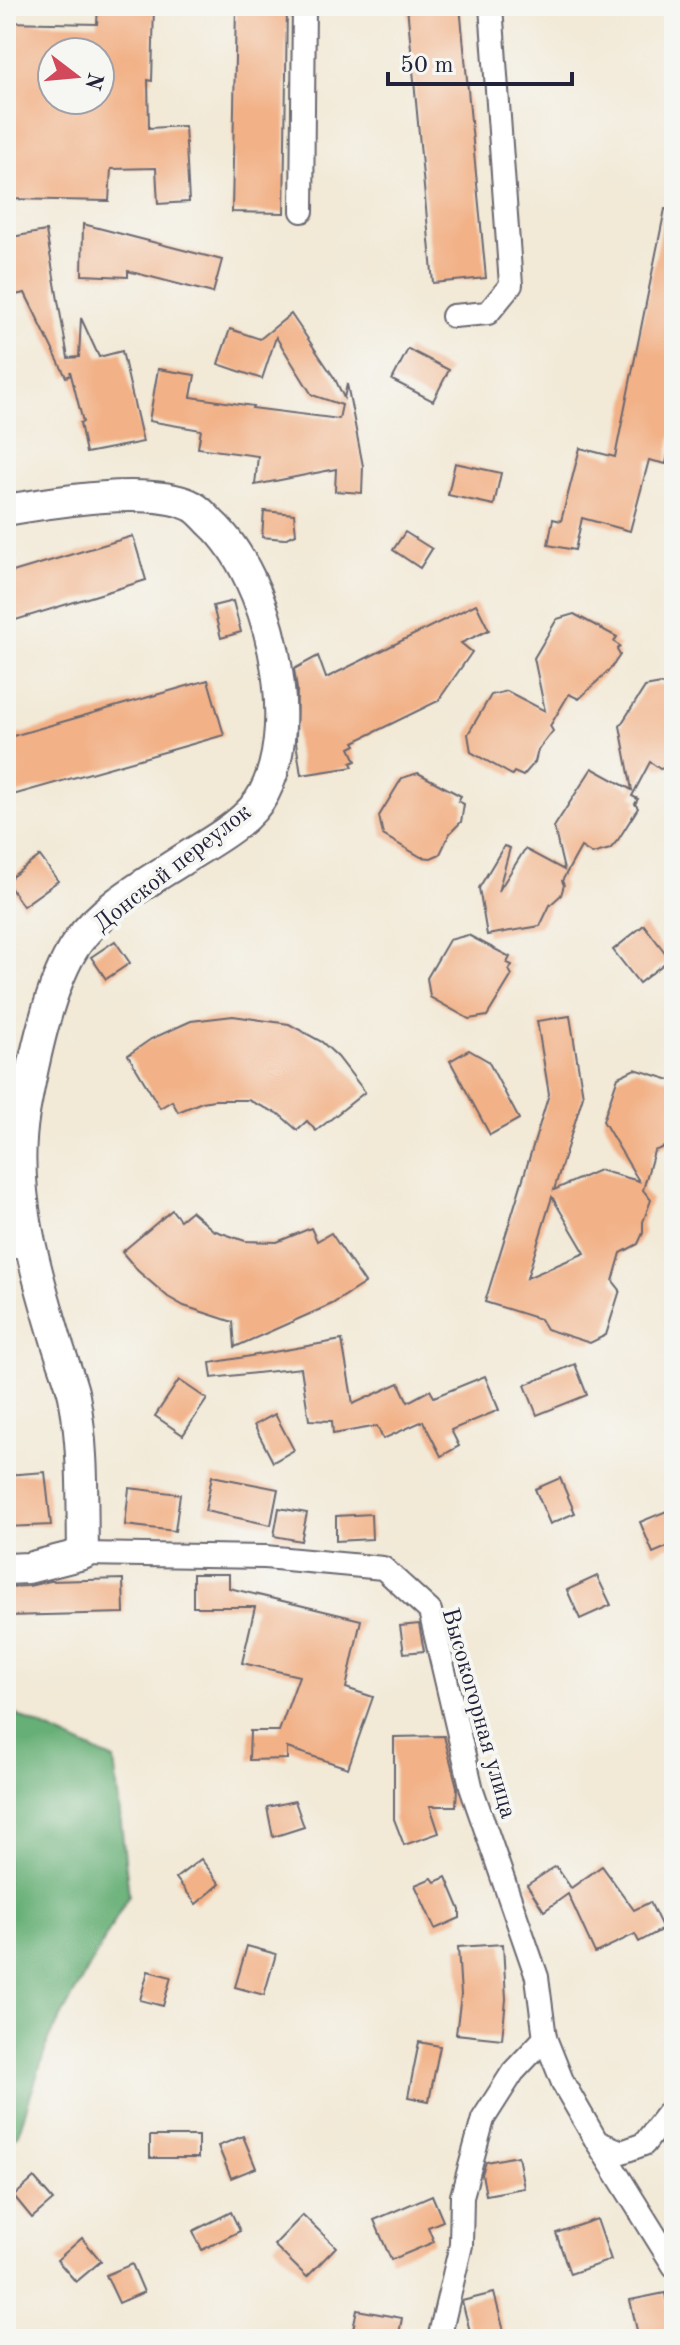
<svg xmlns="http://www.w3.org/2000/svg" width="680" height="2345" viewBox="0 0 680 2345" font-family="'Old Standard TT',serif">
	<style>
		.forest { fill: #66af76; stroke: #446858; stroke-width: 2 }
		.building { fill: #f2b186; fill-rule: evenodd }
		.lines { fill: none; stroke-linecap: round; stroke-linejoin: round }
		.street-casing { stroke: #6b6871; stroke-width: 26 }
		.secondary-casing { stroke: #6b6871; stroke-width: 34 }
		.street { stroke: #fff; stroke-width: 22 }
		.secondary { stroke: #fff; stroke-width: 30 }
		.labels { text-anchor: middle; stroke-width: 8; stroke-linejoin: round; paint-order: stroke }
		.street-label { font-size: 24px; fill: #22223b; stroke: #f6f6f2 }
	</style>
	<rect width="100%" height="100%" fill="#f6f6f2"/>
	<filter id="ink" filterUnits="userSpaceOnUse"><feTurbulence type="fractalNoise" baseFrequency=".0125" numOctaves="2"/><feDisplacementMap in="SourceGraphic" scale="16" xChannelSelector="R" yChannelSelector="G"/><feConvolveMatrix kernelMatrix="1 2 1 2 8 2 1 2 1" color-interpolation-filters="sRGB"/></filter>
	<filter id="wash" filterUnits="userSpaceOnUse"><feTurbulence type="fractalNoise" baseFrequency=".006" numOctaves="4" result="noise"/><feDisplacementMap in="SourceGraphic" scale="32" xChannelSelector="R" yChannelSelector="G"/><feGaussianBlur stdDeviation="1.8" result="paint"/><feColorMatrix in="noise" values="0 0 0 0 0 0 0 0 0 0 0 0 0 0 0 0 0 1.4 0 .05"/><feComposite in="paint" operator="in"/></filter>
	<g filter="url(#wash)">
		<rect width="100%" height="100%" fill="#f2e9d6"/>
		<!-- forest -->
		<path class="forest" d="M6,1710L114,1760L129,1895L49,2039L18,2134L6,2145Z"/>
		<g id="blocks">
			<!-- building -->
			<g class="building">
				<path d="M98,6H154L152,81L148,80L149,128L185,126L189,202L158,204L156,168L111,169L109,201L6,199V22L97,24ZM52,52H100V102L52,101Z"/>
				<path d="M236,6H287L284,213L232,212Z"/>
				<path d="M407,6H460L486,278L433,283Z"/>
				<path d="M665,209L674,210V422L666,464L649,460L630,531L582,518L575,550L548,545L553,519L561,521L580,448L615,457Z"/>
				<path d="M83,224L222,260L213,293L128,271V277L82,275Z"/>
				<path d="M46,231L68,358L79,357L81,318L99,357L122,351L143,442L86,453L80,423L83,422L70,371L71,375L66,377L25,293L15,295L6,238Z"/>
				<path d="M291,314L335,379L344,398L347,384L363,466L362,493L335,491L336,469L255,485L258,456L198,448L201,430L149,421L158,369L195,375L191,397L253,406L252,408L339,419L342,405L312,395L276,337L262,379L218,364L230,329L260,339Z"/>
				<path d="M408,349L449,370L433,401L392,380Z"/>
				<path d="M455,463L501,473L494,505L448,495Z"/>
				<path d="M264,511L294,514L296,534L284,539L262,537Z"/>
				<path d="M405,532L432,549L420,568L393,550Z"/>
				<path d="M133,536L146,580L6,623V574Z"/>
				<path d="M233,601L241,632L221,638L213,606Z"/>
				<path d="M476,604L489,630L461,643L472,652L438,701L354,742L356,745L350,748L356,761L351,763L353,767L301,775L296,742L297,689L294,669L318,656L326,678Z"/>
				<path d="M574,614L617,637L614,642L620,646L617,650L620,655L611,668L579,699L569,694L550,726L553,731L538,750L535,762L523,776L514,772L512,775L471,752L468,734L491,695L507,691L545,711L534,658L557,619Z"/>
				<path d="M208,680L224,735L6,797V738Z"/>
				<path d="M661,684L674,691V766L660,769L650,762L632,796L638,799L635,804L638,808L618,840L610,849L592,854L581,847L562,881L564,885L561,895L550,905L540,926L487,935L479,888L504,846L510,848L498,892L525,849L564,870L554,827L592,768L632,790L620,726L645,687Z"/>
				<path d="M418,773L461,796L458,801L464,804L461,822L450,833L440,854L431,858L421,857L383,835L379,816L402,778Z"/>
				<path d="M40,856L58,881L23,906L6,881Z"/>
				<path d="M644,925L670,959L639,983L613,950Z"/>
				<path d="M468,935L510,957L507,963L512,965L509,970L512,975L487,1016L469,1019L430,997L427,978L449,940Z"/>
				<path d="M115,941L130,963L106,979L91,957Z"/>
				<path d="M233,1016L289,1024L322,1042L338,1057L365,1092L316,1131L307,1121L297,1130L279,1114L248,1100H214L202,1102L178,1112L172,1101L160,1108L128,1055L151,1039L191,1021Z"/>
				<path d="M570,1016L583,1096L554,1190L599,1170L639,1181L603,1121L618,1077L635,1069L674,1081V1143L654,1151L643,1190L651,1200L643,1222V1233L638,1244L621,1253L613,1281L620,1290L606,1335L590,1343L546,1329L540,1319L485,1302L549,1094L537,1021ZM552,1197L585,1253L527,1278Z"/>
				<path d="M469,1050L488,1061L519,1119L490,1135L450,1061Z"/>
				<path d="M172,1210L180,1220L191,1211L213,1230L245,1241L277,1242L311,1228L317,1241L331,1233L365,1283L332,1304L235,1347L233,1322L184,1306L168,1297L138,1271L122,1252Z"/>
				<path d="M342,1340L353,1404L399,1383L408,1402L430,1390L434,1397L485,1376L499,1410L451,1430L459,1446L441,1456L423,1421L383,1439L377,1426L333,1434L332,1421L309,1420L301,1368L212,1378L210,1363Z"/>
				<path d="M575,1364L587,1395L537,1415L525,1385Z"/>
				<path d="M179,1380L207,1399L183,1435L155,1416Z"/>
				<path d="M275,1414L294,1450L273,1462L254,1425Z"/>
				<path d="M45,1472L51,1525L6,1527V1475Z"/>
				<path d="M212,1476L278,1489L271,1525L205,1511Z"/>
				<path d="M560,1478L575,1513L550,1524L535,1489Z"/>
				<path d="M129,1488L180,1494L175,1531L125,1525Z"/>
				<path d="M279,1508L307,1513L301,1541L274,1536Z"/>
				<path d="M674,1508V1544L653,1553L640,1522Z"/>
				<path d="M371,1514L372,1539L336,1541V1516Z"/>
				<path d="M193,1574H229V1588L361,1620L346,1688L373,1697L348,1768L287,1748V1759L249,1760L250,1731H279L299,1676L242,1663L255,1607H193Z"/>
				<path d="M597,1576L611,1605L580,1619L567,1590Z"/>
				<path d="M123,1579L124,1613L6,1616V1587L29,1586L50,1581Z"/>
				<path d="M419,1624L424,1651L404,1653L400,1626Z"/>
				<path d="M444,1736L457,1787L456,1806H430L439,1833L404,1845L394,1819V1737Z"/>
				<path d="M295,1801L304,1827L273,1837L267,1807Z"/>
				<path d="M201,1859L220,1884L196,1904L176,1878Z"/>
				<path d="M556,1866L571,1888L602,1866L634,1910L650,1902L663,1929L639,1942L635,1934L595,1953L568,1894L544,1911L527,1885Z"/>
				<path d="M446,1877L460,1910V1918L435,1929L415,1885L432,1878L435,1882Z"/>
				<path d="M503,1944L506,1999L502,2039L456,2034L461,1995L458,1947Z"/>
				<path d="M247,1946L276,1954L264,1995L235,1987Z"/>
				<path d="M148,1971L171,1977L163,2006L140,2000Z"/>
				<path d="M419,2042L440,2046L429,2101L408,2097Z"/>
				<rect x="150" y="2136" width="48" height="22"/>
				<path d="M243,2136L256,2168L231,2178L218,2146Z"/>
				<path d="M518,2156L524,2188L486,2195L482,2174L486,2162Z"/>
				<path d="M34,2178L53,2200L32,2218L14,2196Z"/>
				<path d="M432,2195L443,2221L428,2227L434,2242L391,2260L374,2220Z"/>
				<path d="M231,2212L240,2231L202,2250L193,2231Z"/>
				<path d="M303,2215L336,2247L307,2277L274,2245Z"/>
				<path d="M597,2219L611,2260L570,2274L556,2233Z"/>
				<path d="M82,2238L101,2261L76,2282L57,2260Z"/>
				<path d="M132,2264L144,2292L119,2303L106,2275Z"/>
				<path d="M494,2293L506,2339H472L462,2301Z"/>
				<path d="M665,2293L674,2334L639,2339L630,2300Z"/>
				<path d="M357,2310L402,2318L398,2339H351Z"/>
			</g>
		</g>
	</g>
	<g filter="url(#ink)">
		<use href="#blocks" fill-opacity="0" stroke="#6b6871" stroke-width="2"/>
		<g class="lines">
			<defs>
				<g id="street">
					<path d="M302,211L304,6"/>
					<path d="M453,316L488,313L511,285L491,6"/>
					<path d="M6,1250L28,1241"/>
					<path d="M83,1554L265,1557L383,1568L430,1611L472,1790L537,1977L545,2038L563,2083L597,2142L622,2152L644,2144L674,2105"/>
					<path d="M597,2142L674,2266"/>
					<path d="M439,2339L461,2245L462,2196L483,2119L513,2072L545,2038"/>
				</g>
				<path id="secondary" d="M6,510C53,502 147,486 190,505C198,508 205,517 211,523C269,576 302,721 264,793C249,822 212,841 185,858C148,882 103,906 77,943C49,983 33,1064 24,1113C11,1191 35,1269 57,1343C62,1360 70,1378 74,1396C84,1448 82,1501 83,1554L28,1568L6,1569"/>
			</defs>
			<!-- street casing -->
			<use href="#street" class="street-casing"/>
			<!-- secondary casing -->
			<use href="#secondary" class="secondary-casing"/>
			<!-- street -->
			<use href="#street" class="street"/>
			<!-- secondary -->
			<use href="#secondary" class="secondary"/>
		</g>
	</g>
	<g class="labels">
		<!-- street labels -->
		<g class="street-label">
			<text transform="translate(172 867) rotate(-38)" y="8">Донской переулок</text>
			<text transform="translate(480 1713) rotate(74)" y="8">Высокогорная улица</text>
		</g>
	</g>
	<!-- margin -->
	<rect width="680" height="2345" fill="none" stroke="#f6f6f2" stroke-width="32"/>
	<!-- north arrow -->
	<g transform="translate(76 76) rotate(106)"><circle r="38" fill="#f6f6f2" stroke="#a1a1a9" stroke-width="2"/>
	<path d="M0-6L14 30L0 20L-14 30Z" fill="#d1495b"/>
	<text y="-12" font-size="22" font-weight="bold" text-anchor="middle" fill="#22223b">N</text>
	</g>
	<!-- scale -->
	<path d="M388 72v12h184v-12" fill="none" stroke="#22223b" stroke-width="4"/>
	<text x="400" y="72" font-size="24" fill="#22223b" stroke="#f6f6f2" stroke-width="6" paint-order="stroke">50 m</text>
</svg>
